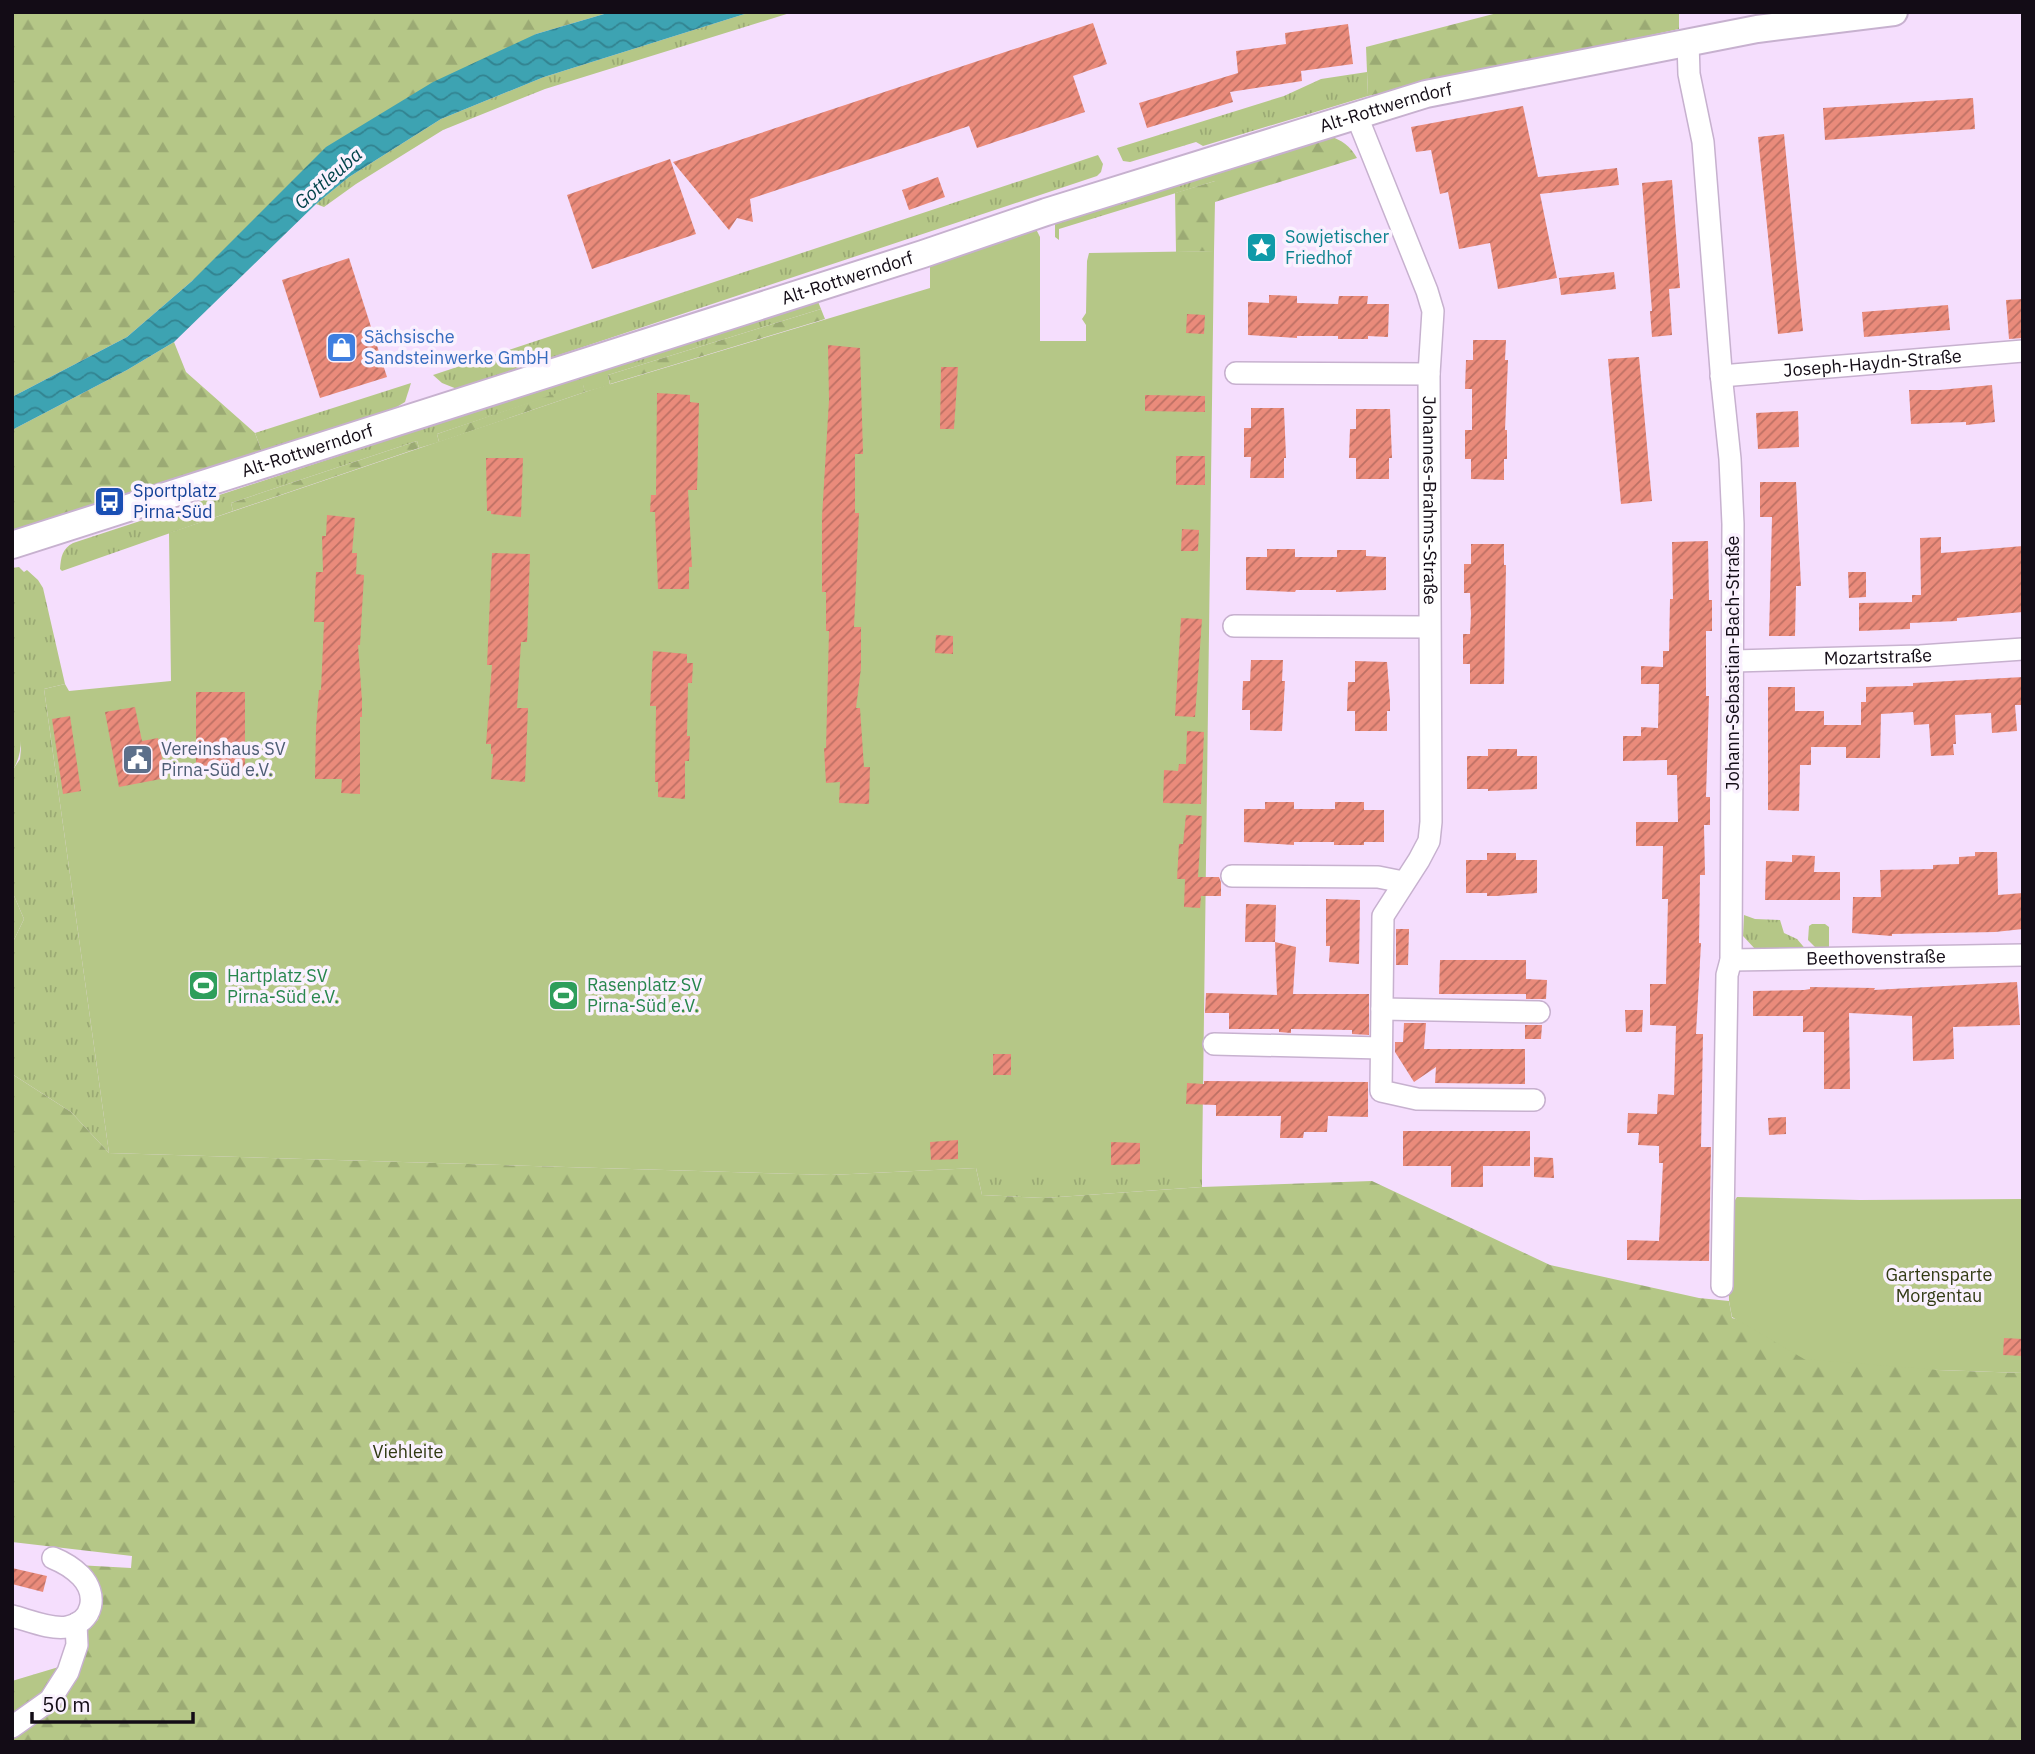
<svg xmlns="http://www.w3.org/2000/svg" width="2035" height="1754" viewBox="0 0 2035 1754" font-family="'IBM Plex Sans',sans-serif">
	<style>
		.grass { fill: url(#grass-tufts) }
		.forest { fill: url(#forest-firs) }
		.garden { fill: #b5c787 }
		.water { fill: url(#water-waves) }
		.building { fill: url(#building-hatch) }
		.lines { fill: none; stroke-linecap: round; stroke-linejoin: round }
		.minor-casing { stroke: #c7b1cf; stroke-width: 24 }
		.major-casing { stroke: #c7b1cf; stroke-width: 30 }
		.minor { stroke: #fff; stroke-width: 21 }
		.major { stroke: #fff; stroke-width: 26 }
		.labels { text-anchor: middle; stroke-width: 7; stroke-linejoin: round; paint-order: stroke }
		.street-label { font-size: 18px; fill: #130c16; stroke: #faf1fe }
		.culture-label { font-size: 18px; fill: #0d838f; stroke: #faf1fe; text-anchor: start }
		.shop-label { font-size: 18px; fill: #366cbe; stroke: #faf1fe; text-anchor: start }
		.transit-label { font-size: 18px; fill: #164399; stroke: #faf1fe; text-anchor: start }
		.service-label { font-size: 18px; fill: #4e5e75; stroke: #faf1fe; text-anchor: start }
		.leisure-label { font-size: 18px; fill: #27864d; stroke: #faf1fe; text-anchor: start }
		.park-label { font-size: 18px; fill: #313a14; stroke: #faf1fe }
		.water-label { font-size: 19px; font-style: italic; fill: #02434b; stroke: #faf1fe }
	</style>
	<defs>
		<pattern id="grass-tufts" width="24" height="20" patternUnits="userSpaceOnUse" patternTransform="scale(1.75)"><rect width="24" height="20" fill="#b5c787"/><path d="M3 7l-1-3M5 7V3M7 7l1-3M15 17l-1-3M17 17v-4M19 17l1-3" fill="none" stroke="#9baa74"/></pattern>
		<pattern id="forest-firs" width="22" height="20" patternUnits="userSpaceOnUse" patternTransform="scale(1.75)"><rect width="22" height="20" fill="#b5c787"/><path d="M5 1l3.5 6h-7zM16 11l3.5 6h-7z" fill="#9baa74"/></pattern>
		<pattern id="water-waves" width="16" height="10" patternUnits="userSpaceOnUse" patternTransform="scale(1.75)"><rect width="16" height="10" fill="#3da3b2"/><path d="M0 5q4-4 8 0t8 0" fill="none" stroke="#328390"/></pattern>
		<pattern id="building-hatch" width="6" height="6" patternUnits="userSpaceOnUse" patternTransform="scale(1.75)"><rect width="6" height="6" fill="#ea8b7b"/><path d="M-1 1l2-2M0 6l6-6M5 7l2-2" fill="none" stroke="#bc7064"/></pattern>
	</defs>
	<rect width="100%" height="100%" fill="#f5defd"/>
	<!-- grass -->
	<g class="grass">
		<path d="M751,12H793L545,89L443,130L356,184L324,207L316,204L349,177L441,119L544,77Z"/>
		<path d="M1367,72L1368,96L1203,146L1196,142L1130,162L1123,161L1117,148L1284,96L1321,79Z"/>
		<path d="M1098,155L1103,164L1101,172L1097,176L457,389L442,383L433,375Z"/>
		<path d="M1215,170V181L1059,229V240L1055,237V224L1059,218Z"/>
		<path d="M817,299L821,309L608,375L610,385L585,392L583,385L437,434L439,442L419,448L417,441L231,503L233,511L62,571L60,569C61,557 62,549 73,543Z"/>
		<path d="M411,383L405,402L395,408L262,452L255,433Z"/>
		<path d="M19,567L24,572L27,570L38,580L43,588L65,684L44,689L109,1153L71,1112L12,1074V944L24,919L12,891V771L20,759L21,748L12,678V568Z"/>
		<path d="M1744,915L1755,919L1780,920L1784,933L1797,939L1808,952L1756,950L1743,936Z"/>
		<path d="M1812,924H1825L1829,927V953L1820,952L1808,940L1809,926Z"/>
		<path d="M976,1168H1202V1187L1044,1198L982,1195Z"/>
	</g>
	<!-- forest -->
	<g class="forest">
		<path d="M12,12H611L536,34L192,281L127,337L12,397Z"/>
		<path d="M1501,12H1679V29L1368,96L1366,47Z"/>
		<path d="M1329,136C1342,140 1350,146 1357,158L1215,202L1214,251L1176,252L1175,193L1215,181V170Z"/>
		<path d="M821,309L825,319L610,384L608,375Z"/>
		<path d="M174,342L186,372L255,433L262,452L12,533V430L127,370Z"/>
		<path d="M583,384L585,392L439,442L437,434Z"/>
		<path d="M417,441L419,448L233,511L231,503Z"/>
		<path d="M12,678C16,706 30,746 12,771Z"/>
		<path d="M12,891L24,919L12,944Z"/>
		<path d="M12,1074L71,1112L109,1153L831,1175L976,1168L982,1195L1044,1198L1202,1187L1372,1181L1550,1265L1699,1298L1729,1301L1732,1318L1938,1370L2023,1373V1742H12V1681L62,1666L82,1631L98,1620C106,1591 95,1585 77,1565L131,1568L132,1556L12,1542Z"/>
	</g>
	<!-- garden -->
	<g class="garden">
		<path d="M1035,227L1040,237V341H1086V325L1082,319L1086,313L1087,261L1089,253L1214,251L1202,1168H976L831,1175L109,1153L44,689L65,684L69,691L171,681L169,533L591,390L930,288V263Z"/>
		<path d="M1737,1197L1860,1200L2023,1199V1373L1938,1370L1804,1359L1732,1317L1729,1301L1728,1211Z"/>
	</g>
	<!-- water -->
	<path class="water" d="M611,12H751L544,77L441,119L349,177L316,204L174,342L127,370L12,430V397L127,337L192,281L326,147L433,82L536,34Z"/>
	<!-- building -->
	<g class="building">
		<path d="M1093,23L1107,64L1073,76L1085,112L977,148L969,126L750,199L753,222L737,218L729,230L673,162Z"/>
		<path d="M1348,24L1353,64L1301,71L1302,81L1230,92L1233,102L1147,128L1139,103L1238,73L1236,51L1286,44L1285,33Z"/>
		<path d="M1973,98L1975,129L1825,140L1823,108Z"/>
		<path d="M1523,106L1538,177L1617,168L1619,185L1540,194L1557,278L1498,289L1490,243L1459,249L1448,192L1440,194L1431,150L1416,152L1411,127Z"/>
		<path d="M1784,134L1803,331L1778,334L1758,137Z"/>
		<path d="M670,159L696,234L592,269L567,195Z"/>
		<path d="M938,177L945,197L909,210L902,190Z"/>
		<path d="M1672,180L1680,288L1669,289L1672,335L1652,337L1650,311H1652L1642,183Z"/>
		<path d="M349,258L387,377L320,398L282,280Z"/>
		<path d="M1614,272L1616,289L1561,295L1559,278Z"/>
		<path d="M1269,295L1297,296V303L1338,304L1339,296H1368L1367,304H1389L1388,337L1368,336V339H1338V336H1297V338L1248,335V302L1269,303Z"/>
		<path d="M2023,299V338L2009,339L2006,300Z"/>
		<path d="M1948,305L1950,330L1864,337L1862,312Z"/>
		<path d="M1187,314L1205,315L1204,334L1186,333Z"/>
		<path d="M1473,340H1506L1505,360H1508L1505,430H1507V459H1504V480L1471,479V459H1465V430H1472V389H1465L1466,360H1473Z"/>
		<path d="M828,345L860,348L863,454H855V513H859L854,627H861V668L856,708H860L864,767H870L869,804L839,803L840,782L826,783L824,748H826L829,631H826V592H822V517L829,400Z"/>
		<path d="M1639,357L1652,501L1621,504L1608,359Z"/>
		<path d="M941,367H958L954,429H940Z"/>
		<path d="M1992,385L1995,422L1966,425V422L1911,424L1909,390H1940Z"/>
		<path d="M657,393L690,395V402L699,403L697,490H688L692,567H689V589H658L655,512H650L651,495H656Z"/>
		<path d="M1145,395L1205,396V412L1145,411Z"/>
		<path d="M1251,408H1284L1286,458H1284V478H1250L1251,457H1244V428H1251Z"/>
		<path d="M1356,409H1390L1392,458H1389V479H1356V458H1349L1350,429H1356Z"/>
		<path d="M1798,411L1799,447L1758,449L1756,413Z"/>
		<rect x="1176" y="456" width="29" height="29"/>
		<path d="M486,458H523L521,517L491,514V511H487Z"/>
		<path d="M1760,482H1796L1801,586H1796L1795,636H1769L1772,517H1760Z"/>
		<path d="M327,515L355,518L352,553H357L356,574L364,575L360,645H358L362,700V717H360V794L341,793L342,779H315L316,728L319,690H321L324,622H314L316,572H323L322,536H326Z"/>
		<path d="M1182,529L1199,530L1198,551H1181Z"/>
		<path d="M1941,537V553L2023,546V612L1957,618V621L1910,623V629L1859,631V603L1912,602V595H1921L1920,538Z"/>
		<path d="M1708,541L1709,600H1712V631H1706V696H1709L1706,797H1710V825H1704L1705,875H1700L1699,943H1701L1696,1034H1703L1701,1147H1711L1709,1261L1627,1260V1240L1659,1241L1663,1163H1659V1146L1638,1145L1639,1133H1627L1628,1113L1657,1114L1658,1094L1674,1095L1676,1026L1650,1025V984H1666L1668,899H1662L1663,846H1636V822H1678L1677,775H1667V760L1623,761V736H1641V727L1658,728L1659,684H1641V666L1663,667V651H1669L1670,599H1673L1672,542Z"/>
		<path d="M1471,544H1504V565H1506L1504,684H1470V664H1463V634H1470L1471,614L1470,593H1464V564H1471Z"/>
		<path d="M1267,549H1295V557H1337V550H1366V556L1386,557V590L1336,592V590H1296L1295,592L1246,590V557H1267Z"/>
		<path d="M492,553L530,554L527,642H521L517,708H528L525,782L491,779L493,754H491V744H486L492,665H487Z"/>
		<path d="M1848,572H1866V597L1849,598Z"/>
		<path d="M1181,618L1202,619L1195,717L1175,716Z"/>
		<path d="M936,635L953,636V654L935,653Z"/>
		<path d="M653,651L687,654V663H693L692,683H688L687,736H690L689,761H685V799L658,797V782H655L656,706H650Z"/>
		<path d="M1251,660H1283L1282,681H1285L1282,731L1250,730V710H1242L1243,681H1250Z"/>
		<path d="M1355,661L1387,662L1390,701V711H1387V731H1355V711H1347L1348,682H1355Z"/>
		<path d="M2023,677V705H2015L2017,731L1992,733L1991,713L1955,715L1956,744H1953L1954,755L1931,756L1929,724L1914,725L1913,712L1881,714L1880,758H1846V747H1811V765H1800L1799,811L1768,810V687H1795V711H1824V725H1861V702H1866V687L1913,686V683Z"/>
		<rect x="196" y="692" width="49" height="81"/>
		<path d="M135,707L142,741L158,738L166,778L119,787L105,712Z"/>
		<path d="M70,716L81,791L63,794L52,719Z"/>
		<path d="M1187,731L1204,732L1201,804L1163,803L1164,770L1178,771L1179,764H1186Z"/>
		<path d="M1488,749H1517V756H1537V789L1488,791V789H1467V756H1488Z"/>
		<path d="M1265,802H1294V809H1335V802H1364V810H1384V842H1364V845H1334V842H1294V845L1244,842V809H1265Z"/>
		<path d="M1186,815L1202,816L1198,877H1219L1221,882V896H1201L1200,908L1184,907L1185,879H1177L1179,844H1183Z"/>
		<path d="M1975,852H1997L1998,895L2023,893V929L1995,932L1892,934V936L1852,933L1853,897H1881L1880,870L1933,869V865L1959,864V857L1975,856Z"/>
		<path d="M1487,853H1516V860H1537V893L1496,896H1487V893H1466V860H1487Z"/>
		<path d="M1792,855L1815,856L1814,872H1840V900H1765L1766,861L1792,862Z"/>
		<path d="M1326,899L1360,900L1359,964L1329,962L1330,946H1326Z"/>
		<path d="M1246,904L1276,905L1275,942H1245Z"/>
		<path d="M1396,929H1409L1408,965H1396Z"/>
		<path d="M1275,942L1296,947L1293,994H1369V1035L1352,1034V1030L1291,1029V1033L1279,1032V1029H1229V1013H1205L1206,993L1277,995Z"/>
		<path d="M1440,960H1526V994H1439Z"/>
		<path d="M1526,979L1547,980L1546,999H1526Z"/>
		<path d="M2017,982L2020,1025L1953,1027L1954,1059L1913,1061L1912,1016L1849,1013L1850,1089H1824V1032H1803V1016H1753V991L1804,990L1810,989V987L1875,988L1874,990Z"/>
		<path d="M1625,1010H1643L1642,1032H1626Z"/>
		<path d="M1404,1023H1426L1424,1049H1525V1084L1435,1083L1436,1067L1414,1082L1395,1052V1042H1403Z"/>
		<path d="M1525,1025H1542L1541,1039H1525Z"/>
		<rect x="993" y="1054" width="18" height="21"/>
		<path d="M1204,1081L1368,1082V1117L1328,1116L1327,1132H1304L1303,1138H1280L1281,1116H1216V1105L1186,1104L1187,1083L1204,1084Z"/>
		<path d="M1786,1117V1134L1769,1135L1768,1118Z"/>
		<path d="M1403,1131H1530V1166H1483V1187H1451V1166H1403Z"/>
		<path d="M958,1140V1159L931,1160L930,1142Z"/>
		<path d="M1111,1142L1140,1143V1164L1111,1165Z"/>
		<path d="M1534,1157L1553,1158L1554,1178L1534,1177Z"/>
		<path d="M2004,1338L2023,1339V1356L2003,1355Z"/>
		<path d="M12,1568L47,1576L43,1592L12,1584Z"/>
	</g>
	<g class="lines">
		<defs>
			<g id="minor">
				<path d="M1688,42L1689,74L1703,142L1722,383L1730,459L1733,524L1731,960L1727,975L1722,1286"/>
				<path id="s1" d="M1356,114L1427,291L1433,311L1429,374L1431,822L1429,841L1419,860L1383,916L1381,1091L1417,1099L1534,1100"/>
				<path d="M1236,373L1429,374"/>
				<path id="s2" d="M1721,376L2023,351"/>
				<path d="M1234,626L1429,627"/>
				<path id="s3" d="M1734,661L1920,656L2023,649"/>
				<path d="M1232,876L1378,877L1403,882"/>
				<path id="s4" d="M1731,960L2023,955"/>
				<path d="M1382,1009L1539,1012"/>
				<path d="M1214,1044L1381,1048"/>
				<path d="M12,1616C28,1620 51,1630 67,1627C94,1622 98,1594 81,1576C73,1568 63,1562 53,1558"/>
				<path d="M12,1727L50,1700L68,1672L77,1645L76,1624"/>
			</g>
			<g id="major">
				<path id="s5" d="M12,545L923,254L1046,212L1426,94L1757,29L1894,12"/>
			</g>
		</defs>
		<!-- minor casing -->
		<use href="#minor" class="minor-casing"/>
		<!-- major casing -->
		<use href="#major" class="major-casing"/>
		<!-- minor -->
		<use href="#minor" class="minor"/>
		<!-- major -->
		<use href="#major" class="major"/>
	</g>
	<!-- icons -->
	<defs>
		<symbol id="sight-square" viewBox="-11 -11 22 22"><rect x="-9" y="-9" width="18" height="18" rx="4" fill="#0f9aa8" stroke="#faf1fe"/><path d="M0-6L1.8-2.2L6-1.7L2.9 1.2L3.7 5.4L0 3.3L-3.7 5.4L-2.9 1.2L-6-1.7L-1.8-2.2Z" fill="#fff"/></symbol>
		<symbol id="shop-square" viewBox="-11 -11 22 22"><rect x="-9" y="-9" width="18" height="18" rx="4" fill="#3f7fe0" stroke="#faf1fe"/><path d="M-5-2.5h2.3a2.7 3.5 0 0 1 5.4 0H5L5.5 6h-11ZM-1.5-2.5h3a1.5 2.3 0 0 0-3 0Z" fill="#fff"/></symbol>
		<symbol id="bus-square" viewBox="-11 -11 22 22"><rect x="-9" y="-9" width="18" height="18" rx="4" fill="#1a4fb4" stroke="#faf1fe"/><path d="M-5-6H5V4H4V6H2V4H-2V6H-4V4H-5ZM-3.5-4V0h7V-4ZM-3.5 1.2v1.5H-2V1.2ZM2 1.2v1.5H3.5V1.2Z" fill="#fff"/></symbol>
		<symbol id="civic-square" viewBox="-11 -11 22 22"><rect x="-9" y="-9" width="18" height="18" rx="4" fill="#5c6f8a" stroke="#faf1fe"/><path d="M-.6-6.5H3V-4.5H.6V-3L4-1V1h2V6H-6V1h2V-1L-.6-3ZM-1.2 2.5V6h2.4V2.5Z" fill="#fff"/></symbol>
		<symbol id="stadium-square" viewBox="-11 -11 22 22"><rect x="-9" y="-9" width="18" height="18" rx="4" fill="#2e9e5b" stroke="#faf1fe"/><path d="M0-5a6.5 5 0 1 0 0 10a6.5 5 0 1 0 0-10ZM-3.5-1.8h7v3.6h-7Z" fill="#fff"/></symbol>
	</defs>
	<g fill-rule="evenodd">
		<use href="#sight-square" x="1244" y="230" width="35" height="35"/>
		<use href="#shop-square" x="324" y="330" width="35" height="35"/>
		<use href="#bus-square" x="92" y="484" width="35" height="35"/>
		<use href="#civic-square" x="120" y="742" width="35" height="35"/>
		<use href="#stadium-square" x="186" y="968" width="35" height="35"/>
		<use href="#stadium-square" x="546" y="978" width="35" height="35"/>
	</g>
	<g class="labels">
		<!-- street labels -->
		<g class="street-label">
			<text dy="6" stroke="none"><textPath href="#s5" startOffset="1442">Alt-Rottwerndorf</textPath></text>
			<text dy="6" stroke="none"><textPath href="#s5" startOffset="877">Alt-Rottwerndorf</textPath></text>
			<text dy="6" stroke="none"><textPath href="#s2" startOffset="152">Joseph-Haydn-Straße</textPath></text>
			<text dy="6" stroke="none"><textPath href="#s5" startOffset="310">Alt-Rottwerndorf</textPath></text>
			<text dy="6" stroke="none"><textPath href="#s1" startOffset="401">Johannes-Brahms-Straße</textPath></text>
			<text dy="6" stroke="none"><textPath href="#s3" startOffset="144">Mozartstraße</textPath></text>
			<text transform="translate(1733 663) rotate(-90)" y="6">Johann-Sebastian-Bach-Straße</text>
			<text dy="6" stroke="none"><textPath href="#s4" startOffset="145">Beethovenstraße</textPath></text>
		</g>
		<!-- culture labels -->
		<g class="culture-label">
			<text x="1285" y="243">Sowjetischer<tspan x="1285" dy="21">Friedhof</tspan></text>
		</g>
		<!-- shop labels -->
		<g class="shop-label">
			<text x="364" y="343">Sächsische<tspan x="364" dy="21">Sandsteinwerke GmbH</tspan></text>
		</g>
		<!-- transit labels -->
		<g class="transit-label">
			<text x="133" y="497">Sportplatz<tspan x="133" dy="21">Pirna-Süd</tspan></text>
		</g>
		<!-- service labels -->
		<g class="service-label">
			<text x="161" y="755">Vereinshaus SV<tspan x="161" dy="21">Pirna-Süd e.V.</tspan></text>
		</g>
		<!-- leisure labels -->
		<g class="leisure-label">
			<text x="227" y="982">Hartplatz SV<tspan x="227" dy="21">Pirna-Süd e.V.</tspan></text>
			<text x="587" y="991">Rasenplatz SV<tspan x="587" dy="21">Pirna-Süd e.V.</tspan></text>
		</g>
		<!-- park labels -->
		<g class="park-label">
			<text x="1939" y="1281">Gartensparte<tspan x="1939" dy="21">Morgentau</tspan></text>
			<text x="408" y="1458">Viehleite</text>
		</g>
		<!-- water labels -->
		<g class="water-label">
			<text transform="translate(328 178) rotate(-41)" y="7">Gottleuba</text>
		</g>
	</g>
	<!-- border -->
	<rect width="2035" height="1754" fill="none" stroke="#130c16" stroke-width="28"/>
	<!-- scale -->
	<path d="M32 1712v10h161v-10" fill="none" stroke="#130c16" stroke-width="3.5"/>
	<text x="42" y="1712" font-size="21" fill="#130c16" stroke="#faf1fe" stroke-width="5" paint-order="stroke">50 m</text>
</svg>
